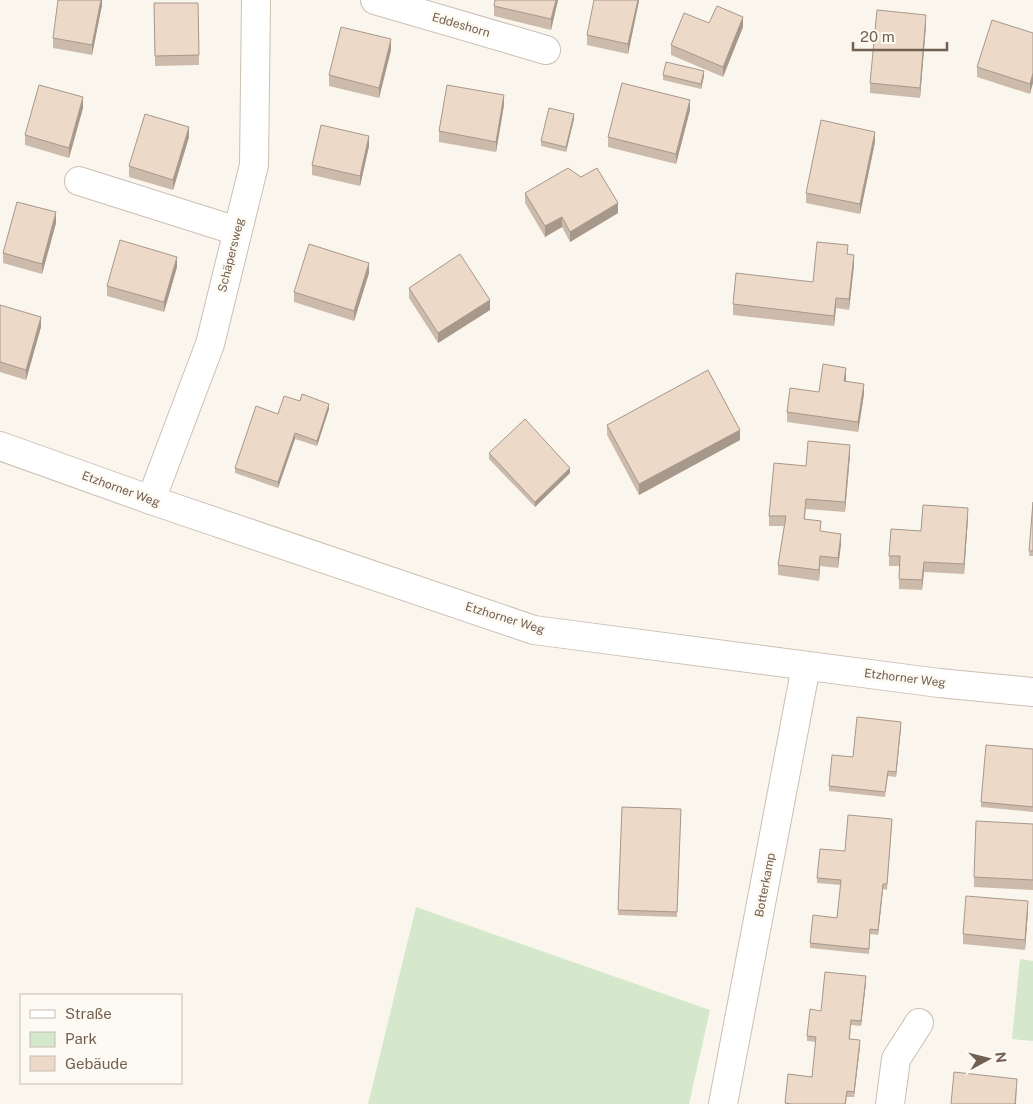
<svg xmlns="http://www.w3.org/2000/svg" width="1033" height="1104" viewBox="0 0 1033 1104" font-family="'Public Sans',sans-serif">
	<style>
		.green { fill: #d5e8cc }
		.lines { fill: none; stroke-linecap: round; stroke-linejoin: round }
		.minor-casing { stroke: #ccbfb3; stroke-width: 30 }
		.minor { stroke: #fff; stroke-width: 28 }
		.wall { fill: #ccbbab }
		.shaded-wall { fill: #a6988b }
		.building { fill: #edd9c7; stroke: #a6988b }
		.labels { text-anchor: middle; stroke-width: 5; stroke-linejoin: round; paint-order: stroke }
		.street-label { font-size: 12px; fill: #746051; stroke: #fdfaf3 }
	</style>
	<rect width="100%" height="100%" fill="#fbf6ed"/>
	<!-- green -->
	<g class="green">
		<path d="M416,907L710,1010L689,1104H368Z"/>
		<path d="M1020,959L1033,961V1041L1012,1039Z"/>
	</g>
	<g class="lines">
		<defs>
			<g id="minor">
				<path d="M375,0L546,50"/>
				<path d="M79,181L237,231"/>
				<path d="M0,446L151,500L534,630L939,683L1033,692"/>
				<path d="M151,500L210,344L254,165L256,0"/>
				<path d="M723,1104L806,666"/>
				<path d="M890,1104L896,1059L919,1023"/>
			</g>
		</defs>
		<!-- minor casing -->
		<use href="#minor" class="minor-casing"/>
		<!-- minor -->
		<use href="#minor" class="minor"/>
	</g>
	<!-- wall -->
	<g class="wall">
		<path d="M102,0V5L92,55L53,48V38Z"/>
		<path d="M495,0H558L551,30L494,16V6Z"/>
		<path d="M639,0L628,54L587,45V35Z"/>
		<path d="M154,3H198L199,65L155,66Z"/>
		<path d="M709,23L743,27L723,77L671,55V45Z"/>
		<path d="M926,25L920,98L870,93V83Z"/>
		<path d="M1033,33L1030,94L977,77V67Z"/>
		<path d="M391,50L379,98L329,86V75Z"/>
		<path d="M663,75L704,76L701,89L663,80Z"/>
		<path d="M504,105L496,152L439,142V131Z"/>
		<path d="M83,108L69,158L25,145V135Z"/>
		<path d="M690,110L676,164L608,147V137Z"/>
		<path d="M574,119L566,152L541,146V141Z"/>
		<path d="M189,137L173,190L129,177V166Z"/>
		<path d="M875,142L860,214L806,203V193Z"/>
		<path d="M369,146L360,186L312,175V165Z"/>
		<path d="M525,193L618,213L570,242L562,227L545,237L525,203Z"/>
		<path d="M56,223L42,274L3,263V253Z"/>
		<path d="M854,265L849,310L836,308L834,326L733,315V304L813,282Z"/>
		<path d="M177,267L164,312L107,296V286Z"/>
		<path d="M369,273L354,321L294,302V292Z"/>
		<path d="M409,288L490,310L438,343L409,298Z"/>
		<path d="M0,305L41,327L26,380L0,372Z"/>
		<path d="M846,378V381L864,394L858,432L787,422V412L819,392Z"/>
		<path d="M329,409L317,446L295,439L278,488L235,473V468L278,414Z"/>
		<path d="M607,425L740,440L639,495L607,435Z"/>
		<path d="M489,453L570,473L535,507L489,459Z"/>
		<path d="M850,455L845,512L806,509L805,519L821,531L841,544L838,568L820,566L819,581L778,575V565L784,526H769V516L806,466Z"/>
		<path d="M1033,502V556H1029Z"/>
		<path d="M968,518L964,574L924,572L922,590L899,589V566H889V556L921,531Z"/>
		<path d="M901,727L896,777L888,776L885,797L829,791V786L853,757Z"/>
		<path d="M1033,749V812L981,807V802Z"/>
		<path d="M622,807L681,809L677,917L618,915Z"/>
		<path d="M892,824L887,890L883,889L878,935L870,934L869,954L810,948V943L837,918L841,885L817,883V878L845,851Z"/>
		<path d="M1033,824V890L974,887V877Z"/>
		<path d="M1028,912L1025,950L963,944V934Z"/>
		<path d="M866,982L861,1026L851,1025L850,1039L860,1046L854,1097H847L846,1104H785L788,1074L812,1077L816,1042L807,1041V1036L821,1011Z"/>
	</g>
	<!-- shaded-wall -->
	<g class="shaded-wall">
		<path d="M101,0H102V5L92,55V45Z"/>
		<path d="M556,0H558L551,30V19Z"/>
		<path d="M638,0H639V1L628,54V44Z"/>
		<path d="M926,15V25L920,98V88Z"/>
		<path d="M743,17V27L723,77V67Z"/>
		<path d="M391,39V50L379,98V88Z"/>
		<path d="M704,71V76L701,89V84Z"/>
		<path d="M1033,73V83L1030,94V84Z"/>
		<path d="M504,95V105L496,152V142Z"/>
		<path d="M83,97V108L69,158V148Z"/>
		<path d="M690,100V110L676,164V154Z"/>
		<path d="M574,114V119L566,152V147Z"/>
		<path d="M189,127V137L173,190V180Z"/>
		<path d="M875,132V142L860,214V204Z"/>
		<path d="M369,136V146L360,186V176Z"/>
		<path d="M618,203V213L570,242V232Z"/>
		<path d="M56,212V223L42,274V264Z"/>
		<path d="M562,217V227L545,237V226Z"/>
		<path d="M854,255V265L849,310V299Z"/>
		<path d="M177,257V267L164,312V302Z"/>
		<path d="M369,263V273L354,321V311Z"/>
		<path d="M836,298V308L834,326V316Z"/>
		<path d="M490,300V310L438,343V333Z"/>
		<path d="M41,317V327L26,380V370Z"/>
		<path d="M846,368V378L844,391V381Z"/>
		<path d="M864,384V394L858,432V422Z"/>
		<path d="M329,404V409L317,446V441Z"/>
		<path d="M740,430V440L639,495V484Z"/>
		<path d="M295,433V439L278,488V482Z"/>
		<path d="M850,445V455L845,512V502Z"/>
		<path d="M570,468V473L535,507V502Z"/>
		<path d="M968,508V518L964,574V564Z"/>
		<path d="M841,534V544L838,568V558Z"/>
		<path d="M820,556V566L819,581V570Z"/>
		<path d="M924,562V572L922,590V580Z"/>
		<path d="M901,722V727L896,777V772Z"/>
		<path d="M883,884V889L878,935V930Z"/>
		<path d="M1028,901V912L1025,950V940Z"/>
		<path d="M866,976V982L861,1026V1021Z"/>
		<path d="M860,1040V1046L854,1097V1092Z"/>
		<path d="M1017,1079L1016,1104H1015Z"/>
	</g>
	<!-- building -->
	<g class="building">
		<path d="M58,0H101L92,45L53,38Z"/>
		<path d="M495,0H556L551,19L494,6Z"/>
		<path d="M594,0H638L628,44L587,35Z"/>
		<path d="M154,3H198L199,55L155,56Z"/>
		<path d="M717,6L743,17L723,67L671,45L684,13L709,23Z"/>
		<path d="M877,10L926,15L920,88L870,83Z"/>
		<path d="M992,20L1033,33V73L1030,84L977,67Z"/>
		<path d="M341,27L391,39L379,88L329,75Z"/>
		<path d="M666,62L704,71L701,84L663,75Z"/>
		<path d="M622,83L690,100L676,154L608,137Z"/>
		<path d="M39,85L83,97L69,148L25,135Z"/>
		<path d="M447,85L504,95L496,142L439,131Z"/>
		<path d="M549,108L574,114L566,147L541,141Z"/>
		<path d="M145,114L189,127L173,180L129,166Z"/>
		<path d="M821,120L875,132L860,204L806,193Z"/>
		<path d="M321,125L369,136L360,176L312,165Z"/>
		<path d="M568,168L581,177L597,168L618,203L570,232L562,217L545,226L525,193Z"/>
		<path d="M17,202L56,212L42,264L3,253Z"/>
		<path d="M120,240L177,257L164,302L107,286Z"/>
		<path d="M817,242L848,245L847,254L854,255L849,299L836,298L834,316L733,304L736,273L813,282Z"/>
		<path d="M309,244L369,263L354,311L294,292Z"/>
		<path d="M460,254L490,300L438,333L409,288Z"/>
		<path d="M0,305L41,317L26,370L0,362Z"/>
		<path d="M823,364L846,368L844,381L864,384L858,422L787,412L790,388L819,392Z"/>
		<path d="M708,370L740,430L639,484L607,425Z"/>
		<path d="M302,394L329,404L317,441L295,433L278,482L235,468L256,406L278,414L284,396L300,401Z"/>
		<path d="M525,419L570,468L535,502L489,453Z"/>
		<path d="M808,441L850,445L845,502L806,499L804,519L821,521L820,531L841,534L838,558L820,556L819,570L778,565L786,516H769L774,463L806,466Z"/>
		<path d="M1033,502V551H1029Z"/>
		<path d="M923,505L968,508L964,564L924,562L922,580L899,579L900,556H889L891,529L921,531Z"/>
		<path d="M857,717L901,722L896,772L888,771L885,792L829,786L832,755L853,757Z"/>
		<path d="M986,745L1033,749V807L981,802Z"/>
		<path d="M622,807L681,809L677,912L618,910Z"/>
		<path d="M848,815L892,819L887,884H883L878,930L870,929L869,949L810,943L813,915L837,918L841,880L817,878L820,849L845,851Z"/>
		<path d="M976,821L1033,824V880L974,877Z"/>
		<path d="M966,896L1028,901L1025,940L963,934Z"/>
		<path d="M825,972L866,976L861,1021L851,1020L849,1039L860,1040L854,1092L847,1091L845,1104H792L785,1103L788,1074L812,1077L816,1037L807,1036L810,1009L821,1011Z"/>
		<path d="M954,1072L1017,1079L1015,1104H951Z"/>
	</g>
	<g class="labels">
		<!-- street labels -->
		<g class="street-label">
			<text transform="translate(461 25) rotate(16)" y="4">Eddeshorn</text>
			<text transform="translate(231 255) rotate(-76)" y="4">Schäpersweg</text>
			<text transform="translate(121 489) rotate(20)" y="4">Etzhorner Weg</text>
			<text transform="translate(505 618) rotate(17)" y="4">Etzhorner Weg</text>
			<text transform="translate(905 678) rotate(7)" y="4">Etzhorner Weg</text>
			<text transform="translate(765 885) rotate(-79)" y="4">Botterkamp</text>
		</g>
	</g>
	<!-- legend -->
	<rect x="20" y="994" width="162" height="90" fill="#fdfaf3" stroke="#c6bcb2"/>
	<rect x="30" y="1010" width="25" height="8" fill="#ffffff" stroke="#c6bcb2"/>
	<text x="65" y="1019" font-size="15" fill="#746051">Straße</text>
	<rect x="30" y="1032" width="25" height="15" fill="#d5e8cc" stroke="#c6bcb2"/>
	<text x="65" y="1044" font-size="15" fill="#746051">Park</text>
	<rect x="30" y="1056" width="25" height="15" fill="#edd9c7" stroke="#c6bcb2"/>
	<text x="65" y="1069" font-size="15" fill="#746051">Gebäude</text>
	<!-- north arrow -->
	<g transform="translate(988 1059) rotate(83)" stroke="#fdfaf3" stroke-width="4" paint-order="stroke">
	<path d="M0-4L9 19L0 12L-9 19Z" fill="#746051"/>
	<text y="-8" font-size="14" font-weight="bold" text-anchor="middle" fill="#746051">N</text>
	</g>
	<!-- scale -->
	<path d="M853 42v8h94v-8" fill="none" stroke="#746051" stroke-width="2.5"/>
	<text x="860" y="42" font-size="15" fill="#746051" stroke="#fdfaf3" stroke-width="4" paint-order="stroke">20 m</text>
</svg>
